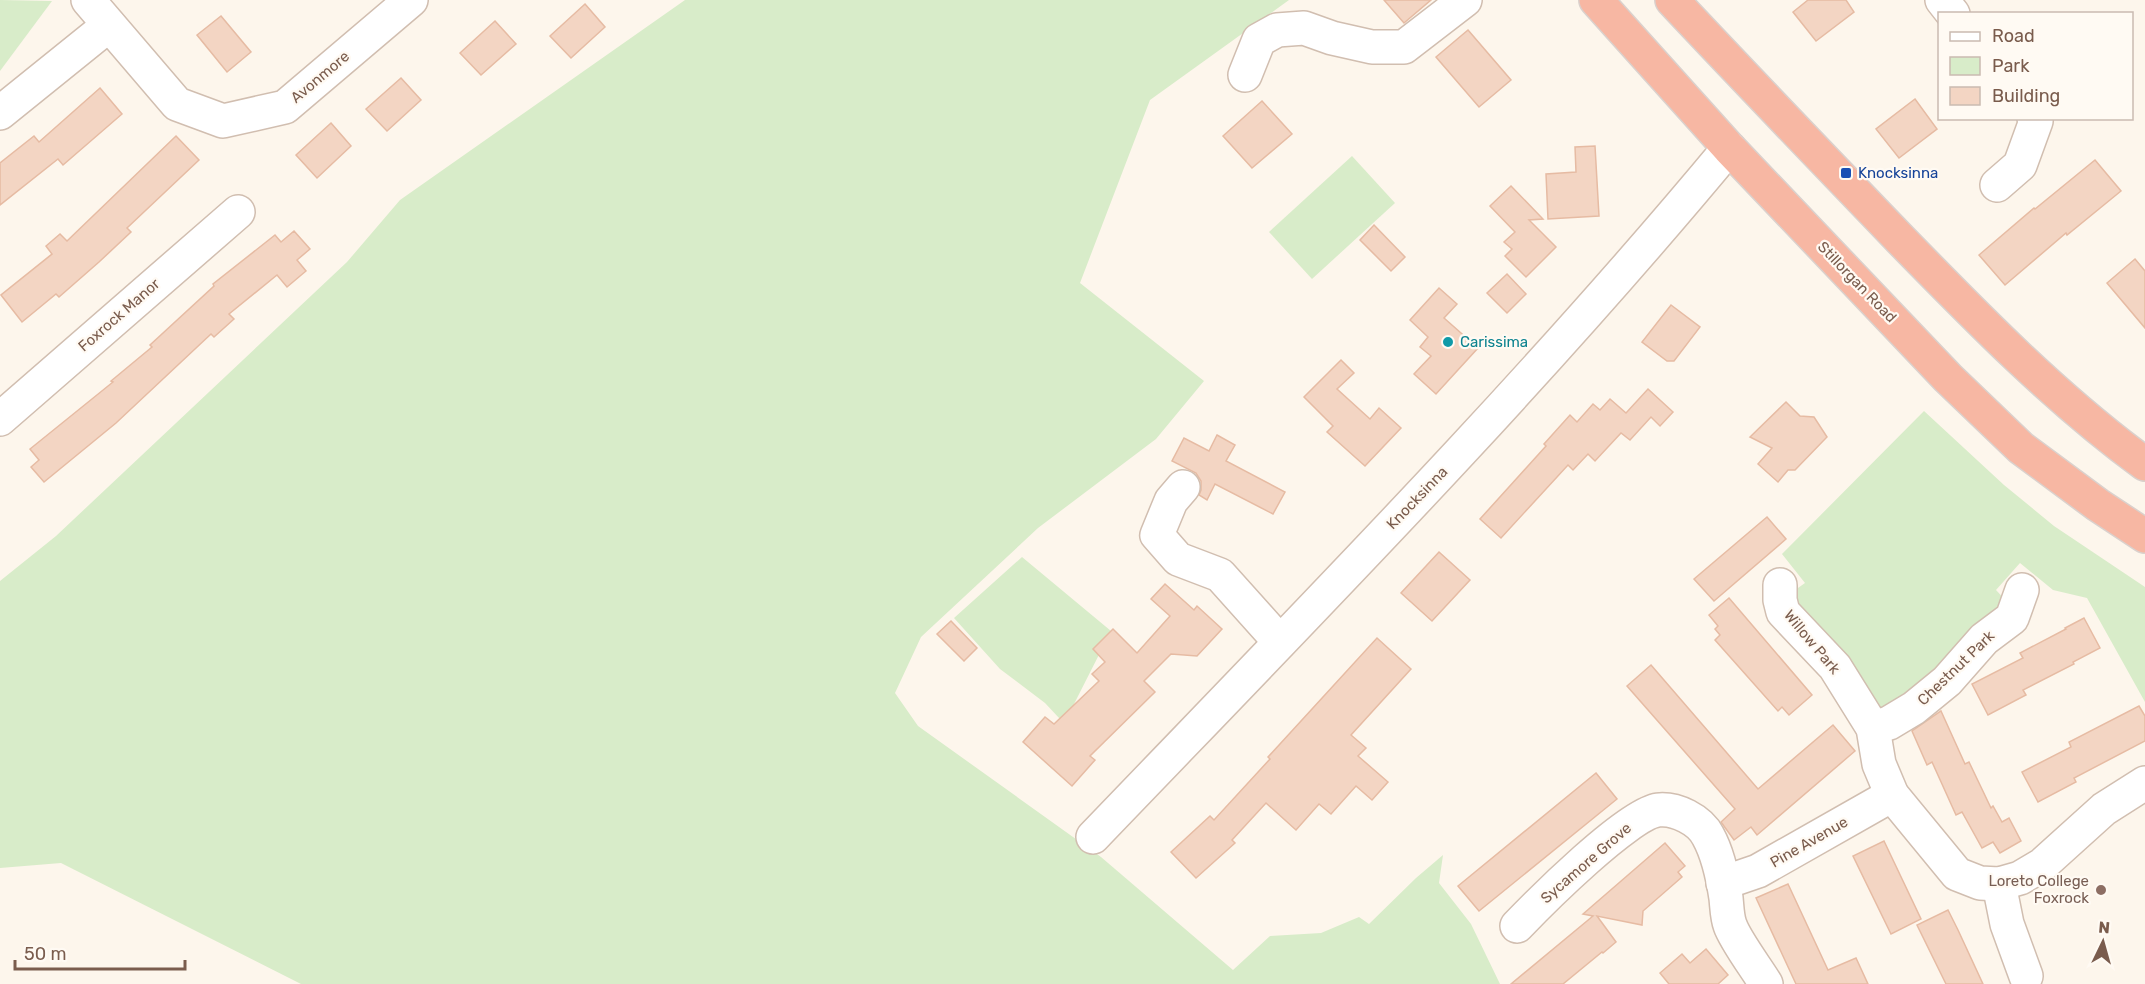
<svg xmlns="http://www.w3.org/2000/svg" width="2145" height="984" viewBox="0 0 2145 984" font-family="Rubik,sans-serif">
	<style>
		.green { fill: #d8ecc9 }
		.building { fill: #f3d5c3; stroke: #e6bba3; stroke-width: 1.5 }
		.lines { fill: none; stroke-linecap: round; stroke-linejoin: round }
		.minor-casing { stroke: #d1beb0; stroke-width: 36 }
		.highway-casing { stroke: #dad1cd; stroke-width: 36 }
		.minor { stroke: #fff; stroke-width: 33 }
		.highway { stroke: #f7b7a3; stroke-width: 33 }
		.transit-dot { fill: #1a4fb4; stroke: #fffaf3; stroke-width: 2 }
		.culture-dot { fill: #0f9aa8; stroke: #fffaf3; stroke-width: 2 }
		.education-dot { fill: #8d6e63; stroke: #fffaf3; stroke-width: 2 }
		.labels { text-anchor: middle; stroke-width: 4.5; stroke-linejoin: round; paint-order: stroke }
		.street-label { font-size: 15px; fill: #7a5c4d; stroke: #fffaf3 }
		.transit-label { font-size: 15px; fill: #164399; stroke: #fffaf3; text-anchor: start }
		.culture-label { font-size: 15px; fill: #0d838f; stroke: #fffaf3; text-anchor: start }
		.education-label { font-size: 15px; fill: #785e54; stroke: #fffaf3; text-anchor: end }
	</style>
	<rect width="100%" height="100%" fill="#fdf6ec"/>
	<!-- green -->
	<g class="green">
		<path d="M0,0L52,1L0,71Z"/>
		<path d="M685,0H1289L1150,100L1080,283L1204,381L1156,439L1038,528L921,637L895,693L918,726L1101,857L1233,970L1270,936L1321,933L1359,917L1369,924L1416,878L1443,855L1439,883L1471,924L1500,984H301L61,863L0,868V581L56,536L347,262L400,200Z"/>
		<path d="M1352,156L1395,203L1312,279L1269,232Z"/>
		<path d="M1924,411L2004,485L2054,526L2145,587V702L2087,598L2053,590L2020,563L1996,590L2008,603L1930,685L1880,712L1788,595L1805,583L1782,554Z"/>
		<path d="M1022,557L1111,631L1073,706L1060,719L1045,703L1000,669L954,618Z"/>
	</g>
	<!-- building -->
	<g class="building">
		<path d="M1384,0H1431L1404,23Z"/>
		<path d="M1808,0H1846L1854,12L1816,41L1793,12Z"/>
		<path d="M585,4L605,27L571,58L550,36Z"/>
		<path d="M221,16L251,52L227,72L197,35Z"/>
		<path d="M495,21L516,44L481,75L460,53Z"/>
		<path d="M1468,30L1511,80L1479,107L1436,57Z"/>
		<path d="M401,78L421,100L387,131L366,109Z"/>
		<path d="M100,88L122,114L63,165L58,159L0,205V163L34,136L39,142Z"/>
		<path d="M1915,99L1937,129L1899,158L1876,129Z"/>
		<path d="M1262,101L1292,134L1252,168L1223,136Z"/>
		<path d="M331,123L351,146L317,178L296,155Z"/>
		<path d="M176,136L199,160L127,228L131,232L99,262L59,297L56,294L22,322L1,295L52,254L46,246L60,234L67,241Z"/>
		<path d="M1595,146L1599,216L1548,219L1546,174L1576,172L1575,147Z"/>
		<path d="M2095,160L2121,191L2067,235L2066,233L2005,285L1979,255L2034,208L2035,209Z"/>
		<path d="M1511,186L1543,219L1529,220L1556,247L1526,277L1505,256L1512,249L1504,242L1515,232L1490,206Z"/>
		<path d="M1374,225L1405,257L1391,271L1360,240Z"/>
		<path d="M294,231L310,249L297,260L306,271L287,287L277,275L229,314L234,319L214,337L211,334L116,423L44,482L31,467L39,460L30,449L113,382L111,381L152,347L150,345L214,286L213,284L275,235L281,242Z"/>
		<path d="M2135,259L2145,271V328L2107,283Z"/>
		<path d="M1507,274L1526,294L1507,313L1487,293Z"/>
		<path d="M1439,288L1457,304L1444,318L1478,348L1436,394L1414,374L1431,356L1420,347L1428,337L1410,320Z"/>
		<path d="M1671,305L1700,327L1674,361H1667L1642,342Z"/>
		<path d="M1341,360L1354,373L1337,389L1370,419L1379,408L1401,428L1365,466L1327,432L1333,426L1304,397Z"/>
		<path d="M1648,389L1673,412L1660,426L1651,417L1630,440L1621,433L1595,461L1588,454L1573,470L1568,465L1501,538L1480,519L1546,446L1544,444L1570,415L1577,422L1593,404L1600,410L1610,399L1626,413Z"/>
		<path d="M1786,402L1800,416L1814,417L1827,437L1795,470H1788L1778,482L1758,464L1772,448L1750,437Z"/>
		<path d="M1217,435L1235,445L1226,461L1285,492L1273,514L1215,484L1207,500L1199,495L1201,490V481L1196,473L1172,461L1184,438L1209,451Z"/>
		<path d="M1767,517L1786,539L1714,601L1694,579Z"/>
		<path d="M1439,552L1470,580L1432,621L1401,593Z"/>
		<path d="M1165,584L1194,610L1197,606L1222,629L1197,656L1171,654L1144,681L1155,692L1090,756L1095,760L1072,786L1023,742L1045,717L1054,724L1099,681L1092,674L1105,662L1093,649L1113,629L1137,653L1170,616L1151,599Z"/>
		<path d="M1729,598L1812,695L1789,715L1782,707L1778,711L1715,640L1720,635L1715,629L1718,626L1709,615Z"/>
		<path d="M2084,618L2100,648L2073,662L2074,664L2023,690L2026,695L1988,715L1972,684L2023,658L2020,653L2066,629L2065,628Z"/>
		<path d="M951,621L977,648L964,661L937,634Z"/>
		<path d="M1377,638L1411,669L1351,735L1366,748L1358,756L1388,782L1372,800L1356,786L1331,814L1319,804L1296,830L1266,803L1232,840L1235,843L1196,878L1171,852L1210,816L1214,820L1270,759L1268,757Z"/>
		<path d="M1651,665L1758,789L1833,725L1855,751L1757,835L1751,827L1734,840L1721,822L1735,809L1627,686Z"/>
		<path d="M2139,706L2145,716V741L2074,778L2076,782L2038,802L2022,772L2071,747L2069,742Z"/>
		<path d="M1941,711L1965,764L1969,762L1991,808L1993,806L2002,822L2009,818L2021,841L2000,853L1993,842L1982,848L1962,812L1956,815L1932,762L1927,765L1912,731Z"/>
		<path d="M1596,773L1617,799L1479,911L1458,886Z"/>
		<path d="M1884,841L1921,919L1891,934L1853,856Z"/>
		<path d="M1665,843L1685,866L1678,872L1682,877L1643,911L1642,925L1597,916L1616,942L1603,953L1602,952L1563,984H1511L1593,916L1583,914Z"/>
		<path d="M1788,884L1828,970L1856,958L1868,984H1796L1756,898Z"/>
		<path d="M1948,910L1958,930L1983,984H1946L1917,925Z"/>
		<path d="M1706,949L1728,975L1718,984H1669L1660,973L1682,954L1690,963Z"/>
	</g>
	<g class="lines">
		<defs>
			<g id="minor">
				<path d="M88,0L177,104L223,121L285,107L411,0"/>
				<path d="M1942,0L1953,14"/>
				<path d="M1245,75L1259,40L1277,30L1304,28L1332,38L1372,47H1404L1465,0"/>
				<path d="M0,113L109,25"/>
				<path d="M1997,185L2020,165L2036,121L2034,118"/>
				<path d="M0,419L238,212"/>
				<path d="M1183,487L1171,501L1157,535L1178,559L1220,575L1280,642"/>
				<path d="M1780,585V600L1783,612L1835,667L1873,728L1879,764L1892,795L1957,874L1980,883L1999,884L2020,878L2042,865L2104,809L2145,783"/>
				<path d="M1873,728L1889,723L1914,708L1947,681L1984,639L2012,618L2022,590"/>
				<path d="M1093,837C1309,612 1529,389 1729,148"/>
				<path d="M1723,883L1758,871L1892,795"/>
				<path d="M1999,884L2007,924L2026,976"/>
				<path d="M1517,926C1541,901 1628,814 1658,810C1676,808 1700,820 1708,836C1718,854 1723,878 1726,898C1727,907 1727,917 1730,925C1735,940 1757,969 1766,984"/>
			</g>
			<g id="highway">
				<path d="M1596,0L1729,148L1948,378L2021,448L2098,505L2145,536"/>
				<path d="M1672,0C1748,81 1824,160 1901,240C1978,319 2056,399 2145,464"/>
			</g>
		</defs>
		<!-- minor casing -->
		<use href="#minor" class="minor-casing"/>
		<!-- highway casing -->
		<use href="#highway" class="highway-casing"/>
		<!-- minor -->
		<use href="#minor" class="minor"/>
		<!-- highway -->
		<use href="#highway" class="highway"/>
	</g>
	<!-- markers -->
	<rect class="transit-dot" x="1840" y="167" width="12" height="12" rx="3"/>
	<circle class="culture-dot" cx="1448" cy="342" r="6"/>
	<circle class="education-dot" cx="2101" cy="890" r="6"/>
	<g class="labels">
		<!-- street labels -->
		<g class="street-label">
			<text transform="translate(320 77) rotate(-40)" y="5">Avonmore</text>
			<text transform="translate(1857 282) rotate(46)" y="5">Stillorgan Road</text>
			<text transform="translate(119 315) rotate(-41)" y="5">Foxrock Manor</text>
			<text transform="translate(1417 498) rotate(-46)" y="5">Knocksinna</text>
			<text transform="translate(1812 642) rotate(50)" y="5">Willow Park</text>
			<text transform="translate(1956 668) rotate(-44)" y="5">Chestnut Park</text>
			<text transform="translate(1809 842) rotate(-30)" y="5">Pine Avenue</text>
			<text transform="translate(1586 863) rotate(-41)" y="5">Sycamore Grove</text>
		</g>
		<!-- transit labels -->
		<g class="transit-label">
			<text x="1858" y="178">Knocksinna</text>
		</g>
		<!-- culture labels -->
		<g class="culture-label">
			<text x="1460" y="347">Carissima</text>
		</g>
		<!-- education labels -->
		<g class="education-label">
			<text x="2089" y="886">Loreto College<tspan x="2089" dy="17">Foxrock</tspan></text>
		</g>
	</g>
	<!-- legend -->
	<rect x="1938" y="12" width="195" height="108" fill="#fffaf3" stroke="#cabbb1" stroke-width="1.5"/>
	<rect x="1950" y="32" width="30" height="9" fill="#ffffff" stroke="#cabbb1" stroke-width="1.5"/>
	<text x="1992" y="42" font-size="18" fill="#7a5c4d">Road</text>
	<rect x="1950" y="57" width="30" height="18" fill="#d8ecc9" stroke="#cabbb1" stroke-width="1.5"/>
	<text x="1992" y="72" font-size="18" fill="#7a5c4d">Park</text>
	<rect x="1950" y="87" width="30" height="18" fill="#f3d5c3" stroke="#cabbb1" stroke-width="1.5"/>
	<text x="1992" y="102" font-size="18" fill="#7a5c4d">Building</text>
	<!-- north arrow -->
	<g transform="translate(2103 942) rotate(5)" stroke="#fffaf3" stroke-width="4.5" paint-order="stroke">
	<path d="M0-4.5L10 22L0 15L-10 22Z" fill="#7a5c4d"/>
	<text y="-9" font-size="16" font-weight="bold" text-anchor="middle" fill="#7a5c4d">N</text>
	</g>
	<!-- scale -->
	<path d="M15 960v9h170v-9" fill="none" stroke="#7a5c4d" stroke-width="3"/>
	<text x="24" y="960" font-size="18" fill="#7a5c4d" stroke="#fffaf3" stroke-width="4.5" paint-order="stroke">50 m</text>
</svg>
